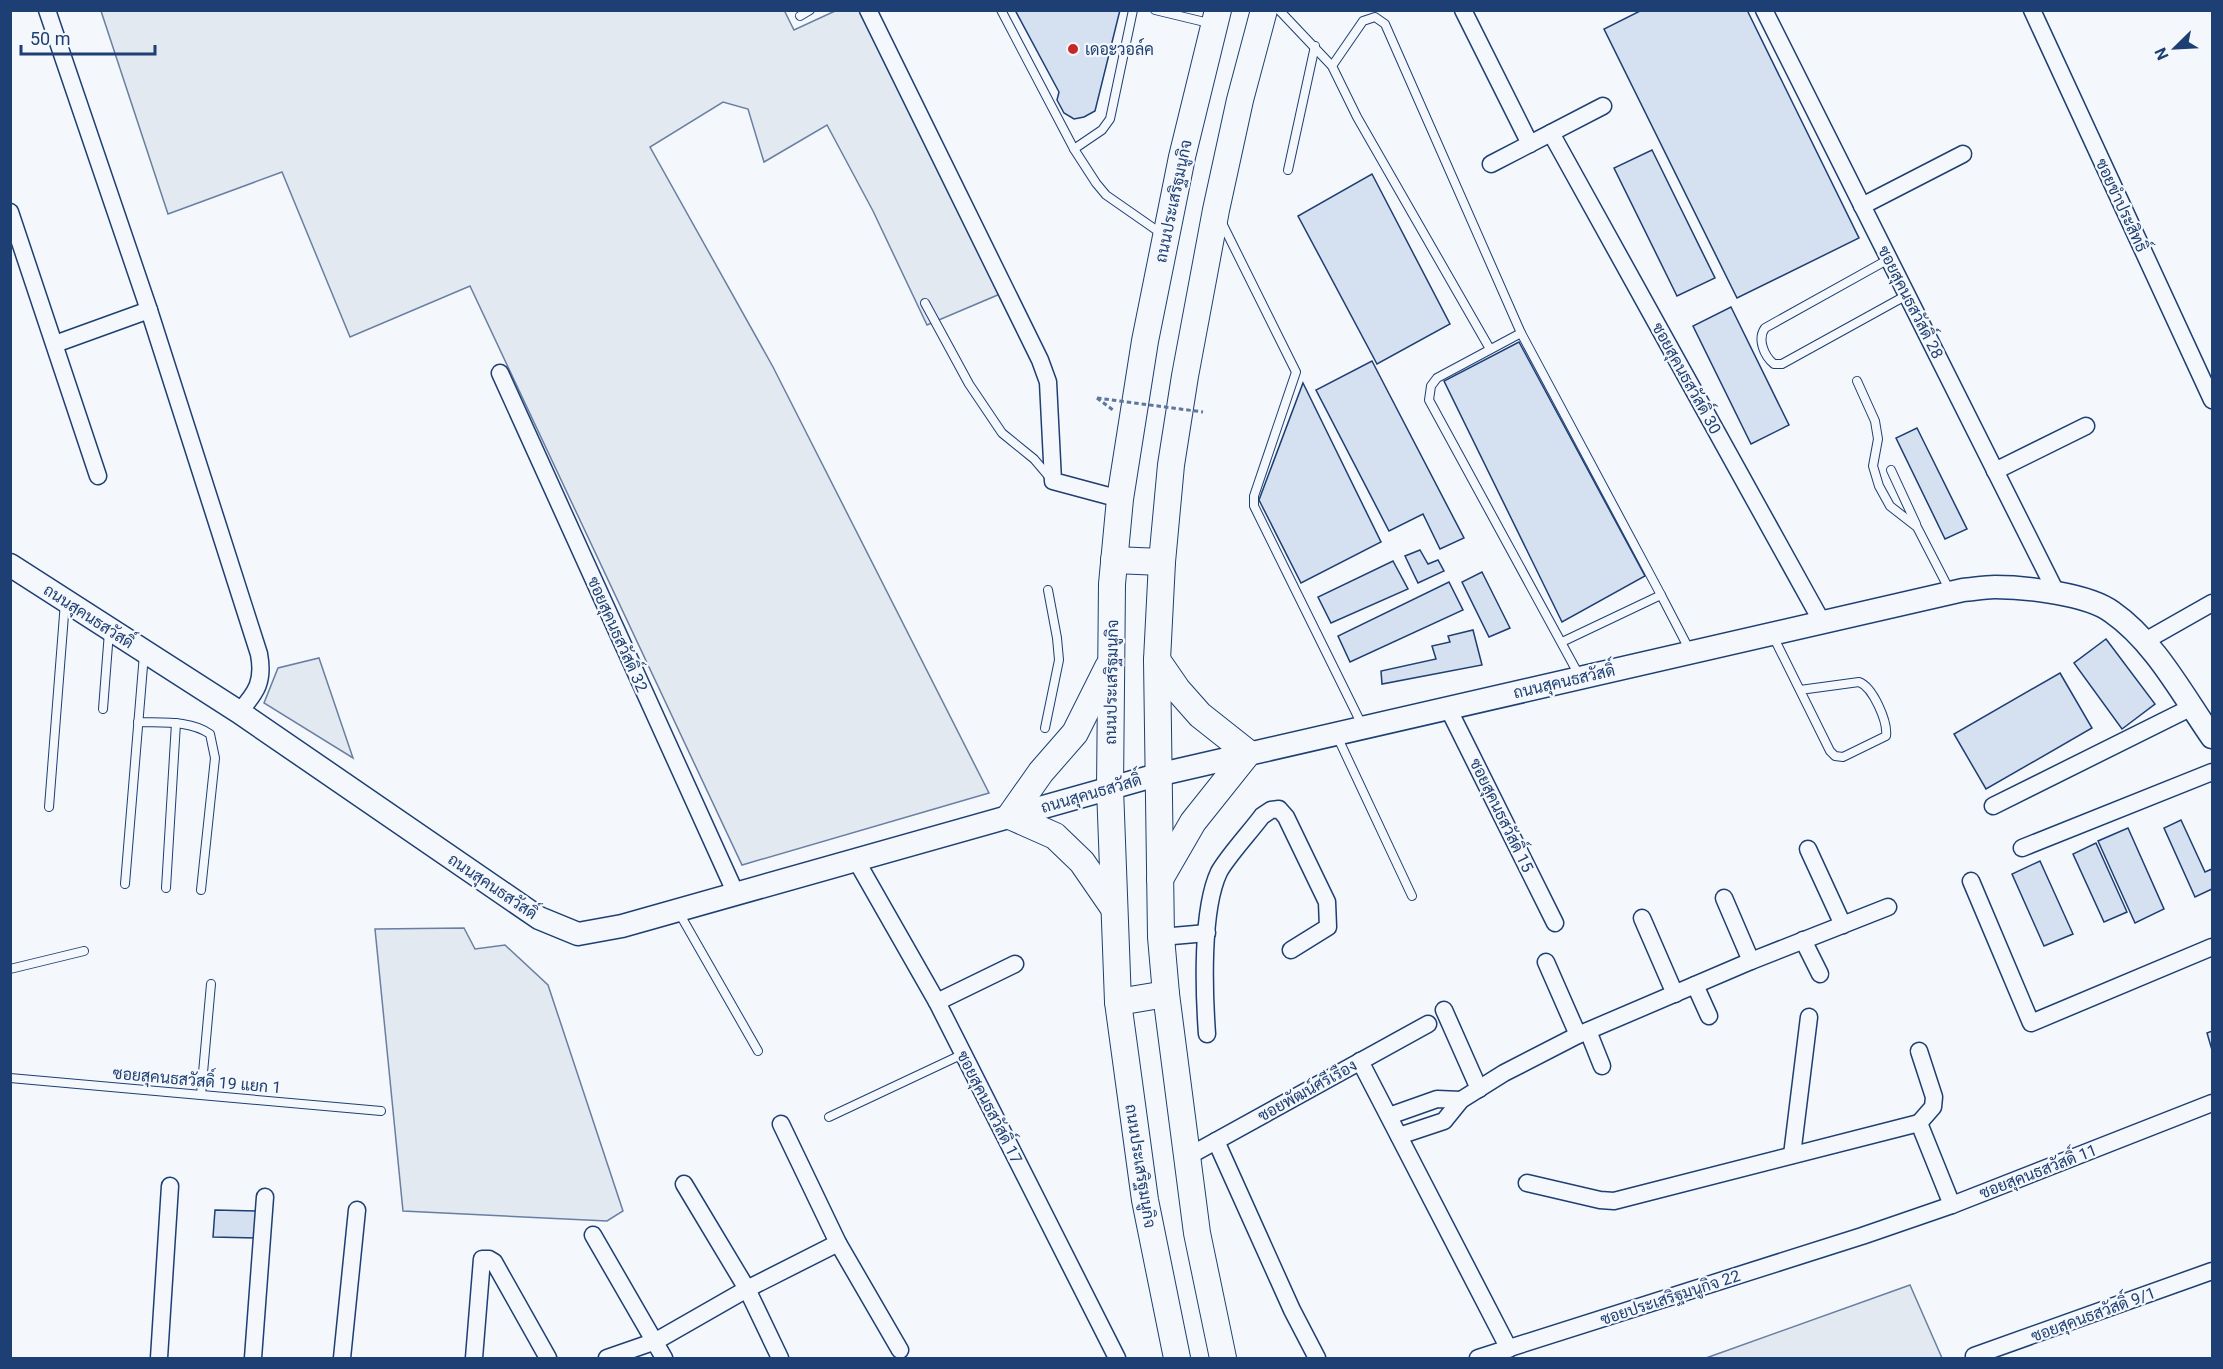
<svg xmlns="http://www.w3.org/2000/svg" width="2223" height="1369" viewBox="0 0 2223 1369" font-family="Roboto,Sarabun,sans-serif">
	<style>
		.green { fill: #e3e9f0; stroke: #687fa3; stroke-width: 1.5 }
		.building { fill: #d5e0f0; stroke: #1d3f73; stroke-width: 1.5 }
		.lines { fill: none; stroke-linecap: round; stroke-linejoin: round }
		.lane-casing { stroke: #1d3f73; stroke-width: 10 }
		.street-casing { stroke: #1d3f73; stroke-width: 19 }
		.secondary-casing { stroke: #1d3f73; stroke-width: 25 }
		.primary-casing { stroke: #1d3f73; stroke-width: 28 }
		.path { stroke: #5e769c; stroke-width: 3; stroke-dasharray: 4.5 3; stroke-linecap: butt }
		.lane { stroke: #f4f7fb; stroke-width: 8 }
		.street { stroke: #f4f7fb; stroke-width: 16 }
		.secondary { stroke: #f4f7fb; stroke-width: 22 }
		.primary { stroke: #f4f7fb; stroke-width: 26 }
		.path-bridge { stroke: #5e769c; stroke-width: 3; stroke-dasharray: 4.5 3; stroke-linecap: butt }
		.poi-dot { fill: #c62828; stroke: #f4f7fb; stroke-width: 2 }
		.labels { text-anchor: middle; stroke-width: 4.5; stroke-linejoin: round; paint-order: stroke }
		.poi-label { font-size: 16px; fill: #1d3f73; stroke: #f4f7fb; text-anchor: start }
		.street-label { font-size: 16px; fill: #1d3f73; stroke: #f4f7fb }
	</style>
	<rect width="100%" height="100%" fill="#f4f7fb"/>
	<!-- green -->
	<g class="green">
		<path d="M784,10L794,30L835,11H860L1000,294L927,325L873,211L827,125L764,162L748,109L723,102L650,147L773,367L989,793L742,865L470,286L350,337L282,172L168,214L101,11Z"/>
		<path d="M319,658L353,758L264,703L278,668Z"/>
		<path d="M464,928L475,949L505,945L548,985L623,1211L607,1221L403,1211L375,929Z"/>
		<path d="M1910,1285L1942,1358H1706Z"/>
	</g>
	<!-- building -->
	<g class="building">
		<path d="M1015,10H1120L1095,111L1084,117L1074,119L1064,113L1057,100L1059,92Z"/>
		<path d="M1642,10H1747L1859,238L1737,298L1604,29Z"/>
		<path d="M1652,150L1715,278L1677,296L1614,168Z"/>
		<path d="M1372,174L1450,324L1377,364L1298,216Z"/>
		<path d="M1731,307L1789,425L1751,444L1693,326Z"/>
		<path d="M1519,342L1645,576L1562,622L1444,381Z"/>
		<path d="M1372,361L1464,538L1440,549L1423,514L1389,531L1316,390Z"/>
		<path d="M1303,383L1381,542L1301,583L1259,500Z"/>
		<path d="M1917,428L1967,529L1945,539L1896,438Z"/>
		<path d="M1420,550L1428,564L1438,560L1444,571L1418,583L1405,556Z"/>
		<path d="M1393,561L1408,589L1331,623L1318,597Z"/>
		<path d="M1482,572L1510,628L1489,637L1462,582Z"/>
		<path d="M1449,582L1463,610L1350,662L1338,636Z"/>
		<path d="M1473,630L1482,665L1382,684L1381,671L1436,659L1432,646L1450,642L1448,636Z"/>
		<path d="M2106,639L2155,704L2122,729L2074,663Z"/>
		<path d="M2060,673L2092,728L1986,789L1954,734Z"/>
		<path d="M2181,820L2205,872L2212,869V889L2195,897L2164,828Z"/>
		<path d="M2128,828L2164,909L2135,923L2098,841Z"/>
		<path d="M2096,843L2127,912L2104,922L2073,854Z"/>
		<path d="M2040,861L2073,934L2044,946L2012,874Z"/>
		<path d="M2212,1031V1050L2207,1033Z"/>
		<path d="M215,1210L258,1211L256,1238L213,1237Z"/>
	</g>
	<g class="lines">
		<defs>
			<g id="lane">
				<path d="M1001,10L1074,149L1096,183L1106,195L1162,234"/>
				<path d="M1155,10L1213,24"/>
				<path d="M1279,10L1332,66L1357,117L1490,349"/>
				<path d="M800,16L810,10"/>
				<path d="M1332,66L1363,21L1375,17L1385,24L1521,333"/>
				<path d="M1074,149L1102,130L1110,119L1133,10"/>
				<path d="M1288,170L1315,46"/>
				<path d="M1221,221L1296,372L1254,496V506L1363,727"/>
				<path d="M1889,259L1765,328C1757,339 1764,356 1774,364H1782L1907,295"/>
				<path d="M925,303L969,384L1002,433L1034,459L1051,479"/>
				<path d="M1857,381L1875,421L1878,439L1873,466L1879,486L1890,506L1917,527L1950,591"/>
				<path d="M1891,470L1916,524"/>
				<path d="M1661,595L1690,651"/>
				<path d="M1772,634L1830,751L1835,756L1843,757L1886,736C1888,722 1873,687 1859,682L1800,690"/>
				<path d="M1562,642L1661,595L1521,333L1437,378L1431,386L1429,400L1580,677"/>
				<path d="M103,709L109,632"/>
				<path d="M138,722C162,723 190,720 210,734L215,758L201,890"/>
				<path d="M1045,728L1059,660L1057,638L1048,590"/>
				<path d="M1337,736L1412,896"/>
				<path d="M49,807L65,602"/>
				<path d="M125,884L144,654"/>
				<path d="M166,888L176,723"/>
				<path d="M678,911L758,1051"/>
				<path d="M10,969L84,951"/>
				<path d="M10,1078L381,1111"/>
				<path d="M201,1095L211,984"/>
				<path d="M829,1117L963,1054"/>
			</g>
			<g id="street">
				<path d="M47,10L149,310L259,654C264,681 257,692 239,712"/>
				<path d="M868,10L1040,360L1048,382L1053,481L1120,499"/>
				<path d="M1463,10L1530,144"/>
				<path d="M1764,10L2057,594"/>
				<path d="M2032,10L2212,400"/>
				<path d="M1551,133L1822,622"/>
				<path d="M1491,164L1603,106"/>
				<path d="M1862,206L1963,154"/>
				<path d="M10,212L98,476"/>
				<path d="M55,344L149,310"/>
				<path d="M500,373L736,894"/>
				<path d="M1995,471L2086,426"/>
				<path d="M2145,641L2212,603"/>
				<path d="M1448,708L1555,923"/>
				<path d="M1993,806L2192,707"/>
				<path d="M2022,848L2212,772"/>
				<path d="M1808,849L1843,925"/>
				<path d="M856,860L937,1002L1117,1358"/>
				<path d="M1971,881L2031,1023L2212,947"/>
				<path d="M1724,898L1751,961"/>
				<path d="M1642,918L1675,994"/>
				<path d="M1161,937L1207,933"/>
				<path d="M1803,940L1820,974"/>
				<path d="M1546,962L1578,1035"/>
				<path d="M1695,985L1709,1016"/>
				<path d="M937,1002L1015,964"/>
				<path d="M1444,1010L1479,1089"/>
				<path d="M1588,1031L1602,1066"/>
				<path d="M1207,1034C1204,992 1201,910 1219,872C1227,857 1251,831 1262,816L1271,810L1279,809L1286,817L1327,902L1328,927L1291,950"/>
				<path d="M1919,1051L1934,1097L1933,1107L1919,1123"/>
				<path d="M1360,1061L1509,1349"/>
				<path d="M1389,1116L1437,1099L1461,1100"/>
				<path d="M781,1124L838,1243L900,1350"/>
				<path d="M1399,1136L1444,1121L1461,1100L1504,1073L1578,1035L1751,961L1888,907"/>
				<path d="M1216,1141L1292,1310L1317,1358"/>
				<path d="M1792,1155L1809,1017"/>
				<path d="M1187,1157L1428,1024"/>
				<path d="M1527,1183L1600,1200L1614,1201L1919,1123L1952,1205"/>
				<path d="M684,1184L747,1289L780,1358"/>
				<path d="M593,1235L664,1358"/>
				<path d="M1974,1356L2212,1271"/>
				<path d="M159,1358L170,1186"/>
				<path d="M253,1358L265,1197"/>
				<path d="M342,1358L357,1210"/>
				<path d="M474,1358L482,1259H489L494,1262L548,1358"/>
				<path d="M607,1358L656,1341L747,1289L838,1243"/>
				<path d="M1478,1358L1862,1236L1952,1205L2212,1103"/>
			</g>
			<path id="secondary" d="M10,565L239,712L539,918L578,934L622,926L1157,775L1963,590C1974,589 1985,587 1995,587C2025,587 2088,594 2112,612C2155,642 2182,694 2212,737"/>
			<g id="primary">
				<path d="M1114,560L1162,562"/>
				<path d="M1157,660L1177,689L1200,715L1248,753L1193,822L1160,879"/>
				<path d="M1108,667L1075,733L1041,772L1010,816L1055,836L1082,862L1113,907"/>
				<path d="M1118,1002L1166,994"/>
				<path d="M1177,1358L1145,1200L1118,1002L1110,788L1112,584L1120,499L1145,341L1182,157L1218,10"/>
				<path d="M1223,1358L1197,1233L1166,994L1161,937L1157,660L1162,562L1171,465L1185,376L1216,210L1240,100L1264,10"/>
			</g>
		</defs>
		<!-- lane casing -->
		<use href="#lane" class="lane-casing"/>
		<!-- street casing -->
		<use href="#street" class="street-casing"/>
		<!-- secondary casing -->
		<use href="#secondary" class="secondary-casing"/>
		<!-- primary casing -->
		<use href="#primary" class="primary-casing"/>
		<!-- path -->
		<path class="path" d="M1097,398L1113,410"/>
		<!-- lane -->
		<use href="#lane" class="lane"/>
		<!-- street -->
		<use href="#street" class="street"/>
		<!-- secondary -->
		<use href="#secondary" class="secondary"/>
		<!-- primary -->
		<use href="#primary" class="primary"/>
		<!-- path-bridge -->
		<path class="path-bridge" d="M1097,398L1203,412"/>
	</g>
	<!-- markers -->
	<circle class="poi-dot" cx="1073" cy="49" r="6"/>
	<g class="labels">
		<!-- poi labels -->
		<g class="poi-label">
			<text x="1085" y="55">เดอะวอล์ค</text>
		</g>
		<!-- street labels -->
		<g class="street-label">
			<text transform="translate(1173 201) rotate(-78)" y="6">ถนนประเสริฐมนูกิจ</text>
			<text transform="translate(2122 205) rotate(65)" y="6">ซอยขำประสิทธิ์</text>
			<text transform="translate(1911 302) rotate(63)" y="6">ซอยสุคนธสวัสดิ์ 28</text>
			<text transform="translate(1687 378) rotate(61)" y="6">ซอยสุคนธสวัสดิ์ 30</text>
			<text transform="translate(89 616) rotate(33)" y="6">ถนนสุคนธสวัสดิ์</text>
			<text transform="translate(618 634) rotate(66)" y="6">ซอยสุคนธสวัสดิ์ 32</text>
			<text transform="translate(1564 681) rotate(-13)" y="6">ถนนสุคนธสวัสดิ์</text>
			<text transform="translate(1111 682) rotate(-89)" y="6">ถนนประเสริฐมนูกิจ</text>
			<text transform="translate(1091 793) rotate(-16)" y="6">ถนนสุคนธสวัสดิ์</text>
			<text transform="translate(1502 815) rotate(64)" y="6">ซอยสุคนธสวัสดิ์ 15</text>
			<text transform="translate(493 886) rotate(34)" y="6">ถนนสุคนธสวัสดิ์</text>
			<text transform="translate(197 1080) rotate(5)" y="6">ซอยสุคนธสวัสดิ์ 19 แยก 1</text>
			<text transform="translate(1307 1090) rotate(-29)" y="6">ซอยพัฒน์ศรีเรือง</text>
			<text transform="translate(990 1107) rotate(63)" y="6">ซอยสุคนธสวัสดิ์ 17</text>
			<text transform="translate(1141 1166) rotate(81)" y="6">ถนนประเสริฐมนูกิจ</text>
			<text transform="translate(2038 1171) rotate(-21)" y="6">ซอยสุคนธสวัสดิ์ 11</text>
			<text transform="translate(1670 1297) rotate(-18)" y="6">ซอยประเสริฐมนูกิจ 22</text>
			<text transform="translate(2093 1314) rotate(-20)" y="6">ซอยสุคนธสวัสดิ์ 9/1</text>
		</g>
	</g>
	<!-- border -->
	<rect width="2223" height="1369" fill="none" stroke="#1d3f73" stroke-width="24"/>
	<!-- north arrow -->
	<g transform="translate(2175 48) rotate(246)" stroke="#f4f7fb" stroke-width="4.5" paint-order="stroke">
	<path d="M0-4.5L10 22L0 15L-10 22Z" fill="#1d3f73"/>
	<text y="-9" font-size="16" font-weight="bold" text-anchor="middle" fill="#1d3f73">N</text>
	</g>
	<!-- scale -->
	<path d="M21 45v9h134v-9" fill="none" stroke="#1d3f73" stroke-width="3"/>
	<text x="30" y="45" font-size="18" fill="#1d3f73" stroke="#f4f7fb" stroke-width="4.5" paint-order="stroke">50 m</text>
</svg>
